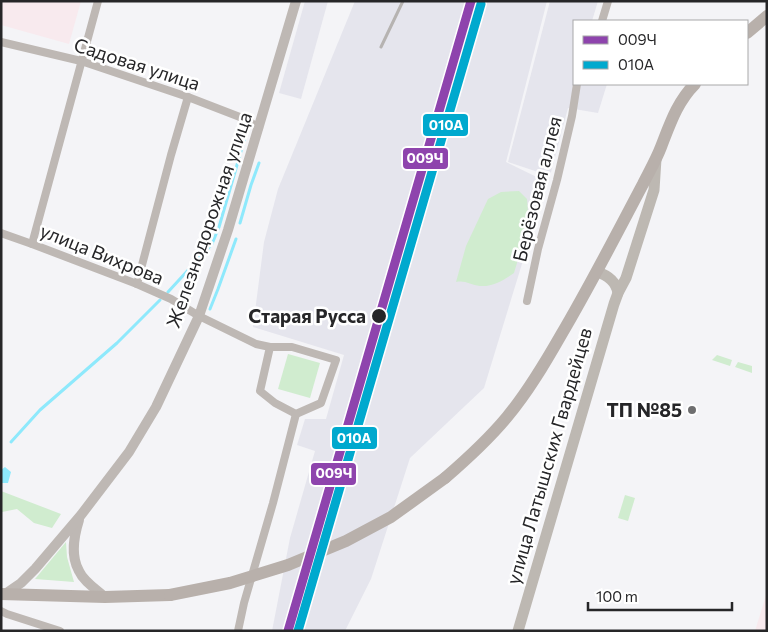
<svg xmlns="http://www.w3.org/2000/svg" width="768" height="632" viewBox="0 0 768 632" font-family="Commissioner,sans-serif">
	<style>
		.built { fill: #e5e5ed }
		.education { fill: #f8eaee }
		.green { fill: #d0eccf }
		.water { fill: #8ee9fc }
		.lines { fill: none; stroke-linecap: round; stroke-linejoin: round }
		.stream { stroke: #8ee9fc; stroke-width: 3 }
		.minor { stroke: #beb8b4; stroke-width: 8 }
		.tertiary { stroke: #beb8b4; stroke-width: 10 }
		.secondary { stroke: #bdb8b2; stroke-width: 11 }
		.primary { stroke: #b8b0ab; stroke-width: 12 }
		.rail { stroke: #b6b3b1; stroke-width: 3 }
		.primary-bridge { stroke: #b8b0ab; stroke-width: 12 }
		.rail-1-casing { stroke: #fff; stroke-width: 12 }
		.rail-2-casing { stroke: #fff; stroke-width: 12 }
		.rail-1 { stroke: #8e44ad; stroke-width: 9 }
		.rail-2 { stroke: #00a9ce; stroke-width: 9 }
		.stop-dot { fill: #262628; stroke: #fff; stroke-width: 2 }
		.poi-dot { fill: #6e6e70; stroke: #fff; stroke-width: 2 }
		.labels { text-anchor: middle; stroke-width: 5; stroke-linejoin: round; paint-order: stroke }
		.street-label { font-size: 19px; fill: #262628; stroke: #fff }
		.stop-label { font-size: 19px; font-weight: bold; fill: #262628; stroke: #fff; text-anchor: end }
		.poi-label { font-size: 19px; font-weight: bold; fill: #262628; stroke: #fff; text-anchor: end }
		.line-badge { stroke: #fff; stroke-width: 2 }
		.badge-label { font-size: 14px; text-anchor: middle; font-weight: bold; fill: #fff }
	</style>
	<rect width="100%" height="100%" fill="#f4f4f7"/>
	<!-- built -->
	<g class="built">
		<path d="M305,1H328L301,99L279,93Z"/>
		<path d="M355,1H547L506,162L547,182L484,388L410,458L371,579L345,631H272L290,538L315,451L297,445L305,419H326L344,355L253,327L264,242L278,189Z"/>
		<path d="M550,1H598L592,21H574V84H607L598,113L568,108L550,176L508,162Z"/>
	</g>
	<!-- education -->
	<g class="education">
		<path d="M1,1H81L69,44L1,25Z"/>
		<path d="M767,592V631H755Z"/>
	</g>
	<!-- green -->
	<g class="green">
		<path d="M519,191L527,199L529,223L514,273C504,280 493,287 480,286C471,285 465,280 456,282L466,246L488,199L501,192Z"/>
		<path d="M288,354L320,363L310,398L278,389Z"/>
		<path d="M717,355L732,360L730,366L712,360Z"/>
		<path d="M738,362L752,366V373L735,367Z"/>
		<path d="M1,491L61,514L52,528L34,523L17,509L2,512L1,514Z"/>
		<path d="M625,495L635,498L628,521L618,518Z"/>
		<path d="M66,542L67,557L74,582L35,579Z"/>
	</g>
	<!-- water -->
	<path class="water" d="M5,467L11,472L8,483H1V470Z"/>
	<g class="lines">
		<!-- stream -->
		<g class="stream">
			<path d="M240,223L251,185L259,163"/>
			<path d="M168,292L212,244L219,227L248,127"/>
			<path d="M210,309L218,289L236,239"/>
			<path d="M11,442L40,410L117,343L160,300"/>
		</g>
		<!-- minor -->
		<g class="minor">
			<path d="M602,21L608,1"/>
			<path d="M1,42L81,61L188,97L245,119L259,128"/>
			<path d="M1,233L32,244L137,284L171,299L199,316L256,344L270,347H292L336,360L321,403L296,414L275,403L260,391L270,347"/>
			<path d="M32,244L98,1"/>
			<path d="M137,284L171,155L188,97"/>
			<path d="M527,301L538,249L557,180L572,116L577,84"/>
			<path d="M1,611L7,614L60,631"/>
			<path d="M238,631L244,603L273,503L296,414"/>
		</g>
		<!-- tertiary -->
		<g class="tertiary">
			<path d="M79,520C74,536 70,555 79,571C84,582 96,589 105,597"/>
			<path d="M5,594L21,583L35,569L81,515L129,452L156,407L199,316L228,230L296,1"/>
		</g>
		<!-- secondary -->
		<g class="secondary">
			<path d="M597,272C607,275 616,281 618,293"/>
			<path d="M518,631L614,304L618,293L626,278L654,190L656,159"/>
		</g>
		<!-- primary -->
		<g class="primary">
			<path d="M747,33L767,16"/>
			<path d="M445,478C467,459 488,440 507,417C528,392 545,363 561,335C590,286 616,235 643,184C649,172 656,160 661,147C670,124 677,102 695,84"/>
			<path d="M1,594L105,597L170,595"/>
		</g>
		<!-- rail -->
		<path class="rail" d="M381,47L403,1"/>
		<!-- primary-bridge -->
		<path class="primary-bridge" d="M170,595L230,583L288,565L346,541L391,517L445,478"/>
		<defs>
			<path id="rail-1" d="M288,631L471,1"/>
			<path id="rail-2" d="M298,631L481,4"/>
		</defs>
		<!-- rail-1 casing -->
		<use href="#rail-1" class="rail-1-casing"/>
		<!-- rail-2 casing -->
		<use href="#rail-2" class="rail-2-casing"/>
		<!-- rail-1 -->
		<use href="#rail-1" class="rail-1"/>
		<!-- rail-2 -->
		<use href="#rail-2" class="rail-2"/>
	</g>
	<!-- markers -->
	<circle class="stop-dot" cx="379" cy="316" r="8"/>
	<circle class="poi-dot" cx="692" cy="410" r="5"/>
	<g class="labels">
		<!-- street labels -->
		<g class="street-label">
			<text transform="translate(137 64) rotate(18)" y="7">Садовая улица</text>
			<text transform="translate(537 189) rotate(-76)" y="7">Берёзовая аллея</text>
			<text transform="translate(209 220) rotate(-71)" y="7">Железнодорожная улица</text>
			<text transform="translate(102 254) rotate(22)" y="7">улица Вихрова</text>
			<text transform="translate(549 456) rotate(-74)" y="7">улица Латышских Гвардейцев</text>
		</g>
		<!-- stop labels -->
		<g class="stop-label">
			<text x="366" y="323">Старая Русса</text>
		</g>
		<!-- poi labels -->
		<g class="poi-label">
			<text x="682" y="417">ТП №85</text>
		</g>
	</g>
	<g class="line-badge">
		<rect x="422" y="113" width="47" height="24" rx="5" fill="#00a9ce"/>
		<rect x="402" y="147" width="47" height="23" rx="5" fill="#8e44ad"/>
		<rect x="331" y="426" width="47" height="24" rx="5" fill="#00a9ce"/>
		<rect x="310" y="462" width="47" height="24" rx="5" fill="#8e44ad"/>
	</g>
	<g class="badge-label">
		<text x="446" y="130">010А</text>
		<text x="425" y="163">009Ч</text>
		<text x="354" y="443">010А</text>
		<text x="334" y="478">009Ч</text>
	</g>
	<!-- border -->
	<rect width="768" height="632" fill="none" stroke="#262628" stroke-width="5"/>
	<!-- legend -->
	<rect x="573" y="20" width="175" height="65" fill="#ffffff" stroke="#a8a8a9"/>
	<rect x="583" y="36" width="25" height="8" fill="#8e44ad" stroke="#a8a8a9"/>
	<text x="618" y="45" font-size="15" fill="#262628">009Ч</text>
	<rect x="583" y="61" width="25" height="8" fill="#00a9ce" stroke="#a8a8a9"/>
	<text x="618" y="70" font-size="15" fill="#262628">010А</text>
	<!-- scale -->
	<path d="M588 602v8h144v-8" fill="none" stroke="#262628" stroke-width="2.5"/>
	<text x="596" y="602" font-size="15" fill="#262628" stroke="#ffffff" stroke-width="4" paint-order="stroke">100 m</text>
</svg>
